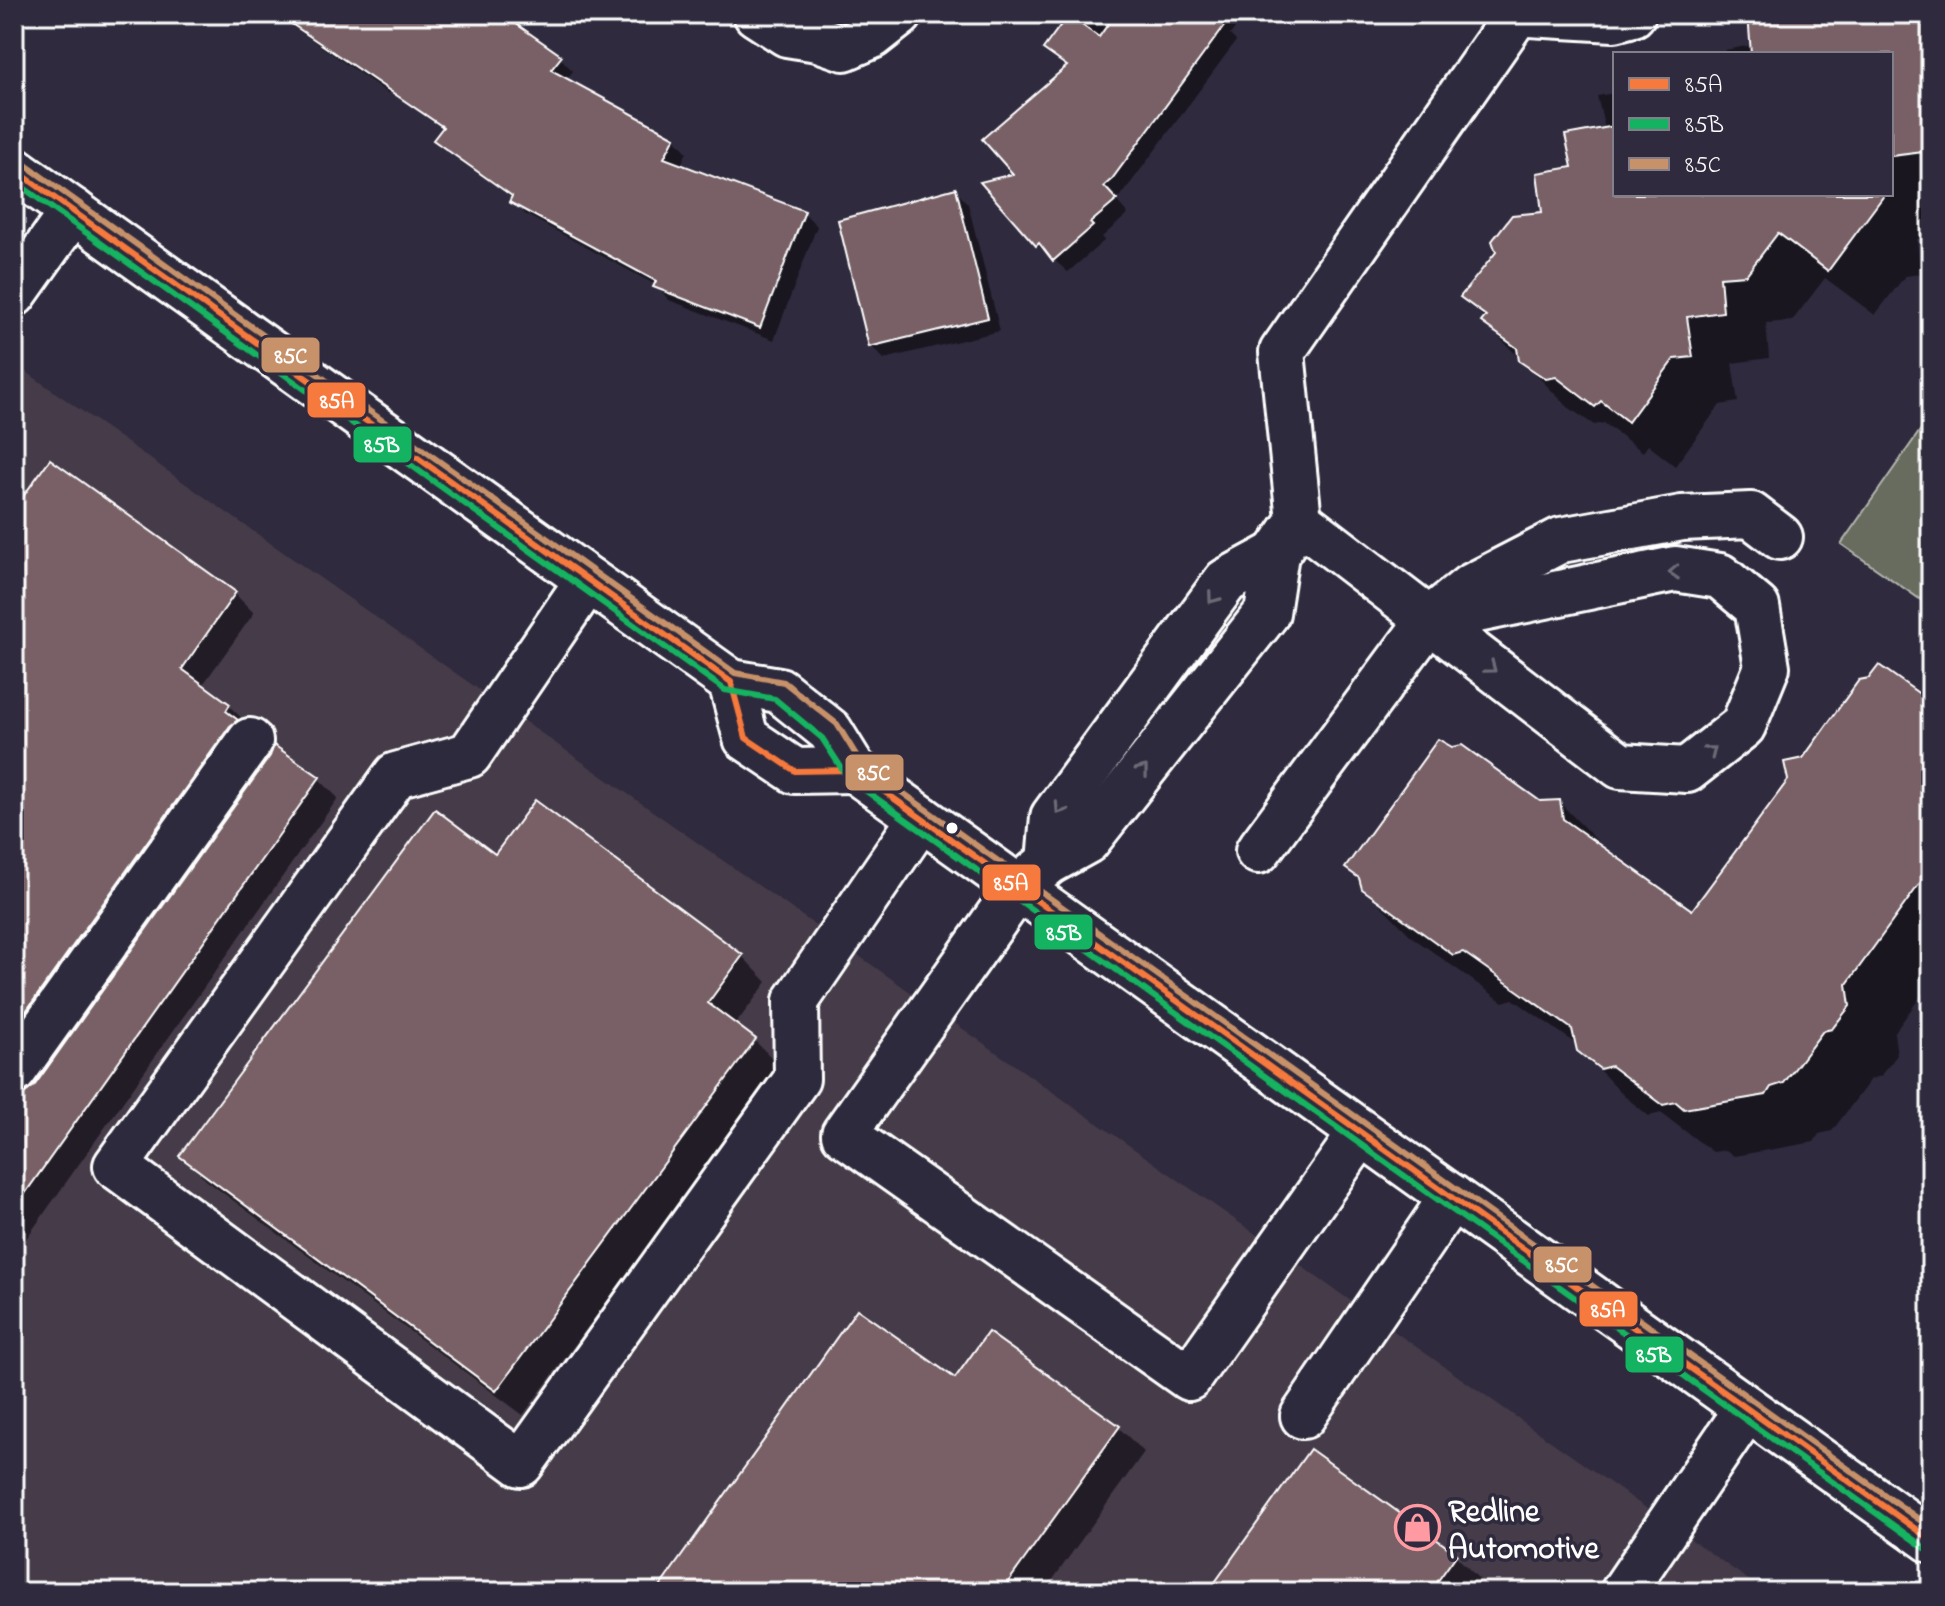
<svg xmlns="http://www.w3.org/2000/svg" width="1945" height="1606" viewBox="0 0 1945 1606" font-family="'Indie Flower',sans-serif">
	<style>
		.built { fill: #453a49 }
		.green { fill: #676c5f; stroke: #b3b6af; stroke-width: 2 }
		.shadow { fill: #0007 }
		.building { fill: #786166; stroke: #fff; stroke-width: 2 }
		.lines { fill: none; stroke-linecap: round; stroke-linejoin: round }
		.minor-casing { stroke: #fff; stroke-width: 50 }
		.major-casing { stroke: #fff; stroke-width: 50 }
		.minor { stroke: #2f2a3d; stroke-width: 44 }
		.major { stroke: #2f2a3d; stroke-width: 44 }
		.bus-1-casing { stroke: #2f2a3d; stroke-width: 12 }
		.bus-2-casing { stroke: #2f2a3d; stroke-width: 12 }
		.bus-3-casing { stroke: #2f2a3d; stroke-width: 12 }
		.bus-1 { stroke: #f6793e; stroke-width: 6 }
		.bus-2 { stroke: #13b361; stroke-width: 6 }
		.bus-3 { stroke: #c7916a; stroke-width: 6 }
		.oneway { stroke: #6d6a77 }
		.bus-dot { fill: #fff; stroke: #2f2a3d; stroke-width: 3 }
		.labels { text-anchor: middle; stroke-width: 7; stroke-linejoin: round; paint-order: stroke }
		.poi-label { font-size: 32px; font-weight: bold; fill: #fff; stroke: #2f2a3d; text-anchor: start }
		.line-badge { stroke: #2f2a3d; stroke-width: 3 }
		.badge-label { font-size: 22px; text-anchor: middle; font-weight: bold; fill: #fff }
	</style>
	<rect width="100%" height="100%" fill="#2f2a3d"/>
	<filter id="ink" filterUnits="userSpaceOnUse"><feTurbulence type="fractalNoise" baseFrequency=".0125" numOctaves="2"/><feDisplacementMap in="SourceGraphic" scale="16" xChannelSelector="R" yChannelSelector="G"/><feConvolveMatrix kernelMatrix="1 2 1 2 8 2 1 2 1" color-interpolation-filters="sRGB"/></filter>
	<g filter="url(#ink)">
		<!-- built -->
		<path class="built" d="M14,363L45,385L1766,1592H14Z"/>
		<!-- green -->
		<path class="green" d="M1931,415V607L1841,544Z"/>
		<!-- shadow -->
		<g class="shadow">
			<path d="M275,14H499L560,58L573,71L566,80L674,138L687,152L680,166L804,213L817,226L774,340L669,300L656,285L525,214L512,201L513,198L449,153L436,140L444,129L391,91L389,94Z"/>
			<path d="M1072,14H1245L1230,35L1236,41L1124,192L1116,200L1128,214L1102,237L1105,240L1068,272L1037,245L1017,175L1068,68L1046,48Z"/>
			<path d="M1750,14H1931V238L1917,239L1920,274L1905,276L1875,315L1825,278L1792,321L1766,323L1769,358L1732,363L1738,402L1720,405L1675,466L1648,445L1643,452L1604,423L1594,425L1568,407L1484,322L1486,320L1463,296L1544,213L1605,129L1597,96L1615,93V194H1891V54H1723L1725,50L1752,45Z"/>
			<path d="M955,190L968,204L1000,331L884,359L871,346Z"/>
			<path d="M14,513L234,593L254,613L202,686L229,706L249,725L14,1036Z"/>
			<path d="M1931,705V982L1894,1033L1897,1055L1881,1076L1871,1079L1832,1131L1819,1134L1814,1142L1734,1156L1726,1150L1713,1152L1661,1113L1649,1116L1628,1099L1579,1050L1578,1045L1513,999L1503,1002L1412,937L1364,888L1362,882L1348,868L1540,803L1559,802L1607,851L1692,913L1804,760Z"/>
			<path d="M275,748L319,779L338,798L14,1256V1130L272,756Z"/>
			<path d="M535,803L742,956L767,982L735,1025L755,1041L780,1066L523,1415L207,1181L182,1156L496,857Z"/>
			<path d="M955,1381L1118,1427L1144,1452L1044,1592H659Z"/>
			<path d="M1311,1452L1456,1556L1481,1581L1473,1592H1211Z"/>
		</g>
		<!-- building -->
		<g class="building">
			<path d="M277,14H502L562,56L551,70L675,137L664,158L805,211L760,328L653,287L656,281L509,202L512,196L433,140L443,127Z"/>
			<path d="M1115,14H1233L1112,179L1104,186L1117,200L1090,223L1093,226L1053,261L1039,243L1036,246L980,182L1013,174L982,139L1067,66L1043,49L1068,15L1099,37Z"/>
			<path d="M1748,14H1931V151L1891,156V54H1751Z"/>
			<path d="M1615,126V194H1885L1828,271L1778,233L1746,275L1720,277L1723,312L1687,317L1693,357L1674,359L1628,422L1601,401L1595,407L1556,377L1546,379L1519,361L1517,348L1481,322L1486,316L1460,297L1496,252L1492,241L1512,215L1542,212L1537,173L1572,167L1565,135Z"/>
			<path d="M956,188L988,318L869,347L838,220Z"/>
			<path d="M50,459L236,592L182,669L230,704L226,711L238,720L230,726L14,1028V509Z"/>
			<path d="M1879,665L1931,702V868L1847,984L1850,1006L1832,1029L1823,1031L1784,1083L1771,1087L1766,1095L1684,1109L1676,1102L1663,1105L1611,1066L1600,1069L1577,1051L1572,1029L1463,952L1453,955L1362,889L1359,878L1345,868L1438,739L1452,747L1462,745L1540,801L1560,800L1563,819L1692,910L1788,780L1784,762L1803,758L1859,680L1869,678Z"/>
			<path d="M274,745L320,777L14,1209V1096L25,1093L34,1086L270,756Z"/>
			<path d="M535,800L743,955L708,1003L756,1039L496,1391L179,1156L435,809L495,854Z"/>
			<path d="M857,1309L955,1378L988,1332L1120,1426L1001,1592H656Z"/>
			<path d="M1310,1449L1457,1554L1430,1592H1208Z"/>
		</g>
		<g class="lines">
			<defs>
				<g id="minor">
					<path d="M756,14L787,34L818,39L844,48L872,36L900,14"/>
					<path d="M1529,14L1614,19L1633,14"/>
					<path d="M14,294L73,211"/>
					<path d="M1299,520L1620,766L1687,770L1743,726L1767,667L1757,607L1720,576L1675,569L1429,620"/>
					<path d="M588,580L469,755L396,775L116,1166L521,1464L797,1079L796,1001L921,818"/>
					<path d="M1258,851L1429,620L1470,587L1561,540L1682,518L1751,515L1780,537"/>
					<path d="M1049,862L1053,817L1226,581L1276,554"/>
					<path d="M14,1071L250,741"/>
					<path d="M1361,1133L1189,1378L844,1134L1018,888L1049,862L1087,841L1267,613L1276,554L1299,520L1282,352L1517,14"/>
					<path d="M1303,1416L1452,1197"/>
					<path d="M1623,1592L1747,1409"/>
				</g>
				<g id="major">
					<path d="M14,169L731,682L779,690L830,731L854,770L1931,1540"/>
					<path d="M731,682L746,738L795,771L854,770"/>
				</g>
			</defs>
			<!-- minor casing -->
			<use href="#minor" class="minor-casing"/>
			<!-- major casing -->
			<use href="#major" class="major-casing"/>
			<!-- minor -->
			<use href="#minor" class="minor"/>
			<!-- major -->
			<use href="#major" class="major"/>
			<defs>
				<path id="bus-1" d="M14,169L731,682L746,738L795,771L854,770L1931,1540"/>
				<path id="bus-2" d="M14,181L725,690L775,699L822,738L848,778L1925,1548"/>
				<path id="bus-3" d="M20,161L735,673L784,682L837,724L861,763L1931,1528"/>
			</defs>
			<!-- bus-1 casing -->
			<use href="#bus-1" class="bus-1-casing"/>
			<!-- bus-2 casing -->
			<use href="#bus-2" class="bus-2-casing"/>
			<!-- bus-3 casing -->
			<use href="#bus-3" class="bus-3-casing"/>
			<!-- bus-1 -->
			<use href="#bus-1" class="bus-1"/>
			<!-- bus-2 -->
			<use href="#bus-2" class="bus-2"/>
			<!-- bus-3 -->
			<use href="#bus-3" class="bus-3"/>
		</g>
		<!-- one-way arrows -->
		<defs><path id="oneway-chevron" d="M-2-3.5L2.5 0L-2 3.5" fill="none" stroke-width="1.6" stroke-linecap="round" stroke-linejoin="round" transform="scale(2)"/></defs>
		<g class="oneway">
			<use href="#oneway-chevron" transform="translate(1674 572) rotate(178)"/>
			<use href="#oneway-chevron" transform="translate(1213 598) rotate(126)"/>
			<use href="#oneway-chevron" transform="translate(1491 668) rotate(37)"/>
			<use href="#oneway-chevron" transform="translate(1711 751) rotate(-38)"/>
			<use href="#oneway-chevron" transform="translate(1143 770) rotate(-52)"/>
			<use href="#oneway-chevron" transform="translate(1060 809) rotate(123)"/>
		</g>
	</g>
	<!-- icons -->
	<defs>
		<symbol id="shop-ring" viewBox="-11 -11 22 22"><circle r="9.5" fill="#2f2a3d" stroke="#ff9aa2" stroke-width="1.5"/><path d="M-5-2.5h2.3a2.7 3.5 0 0 1 5.4 0H5L5.5 6h-11ZM-1.5-2.5h3a1.5 2.3 0 0 0-3 0Z" fill="#ff9aa2"/></symbol>
	</defs>
	<g fill-rule="evenodd">
		<use href="#shop-ring" x="1392" y="1502" width="51" height="51"/>
	</g>
	<!-- markers -->
	<circle class="bus-dot" cx="952" cy="828" r="7"/>
	<g class="labels">
		<!-- poi labels -->
		<g class="poi-label">
			<text x="1448" y="1521">Redline<tspan x="1448" dy="37">Automotive</tspan></text>
		</g>
	</g>
	<g class="line-badge">
		<rect x="260" y="336" width="61" height="38" rx="8" fill="#c7916a"/>
		<rect x="306" y="381" width="61" height="38" rx="8" fill="#f6793e"/>
		<rect x="352" y="425" width="61" height="39" rx="8" fill="#13b361"/>
		<rect x="844" y="753" width="61" height="39" rx="8" fill="#c7916a"/>
		<rect x="981" y="863" width="61" height="39" rx="8" fill="#f6793e"/>
		<rect x="1033" y="913" width="61" height="38" rx="8" fill="#13b361"/>
		<rect x="1532" y="1245" width="61" height="39" rx="8" fill="#c7916a"/>
		<rect x="1578" y="1290" width="61" height="38" rx="8" fill="#f6793e"/>
		<rect x="1624" y="1335" width="61" height="39" rx="8" fill="#13b361"/>
	</g>
	<g class="badge-label">
		<text x="291" y="363">85C</text>
		<text x="337" y="408">85A</text>
		<text x="382" y="452">85B</text>
		<text x="874" y="780">85C</text>
		<text x="1011" y="890">85A</text>
		<text x="1064" y="940">85B</text>
		<text x="1562" y="1272">85C</text>
		<text x="1608" y="1317">85A</text>
		<text x="1654" y="1362">85B</text>
	</g>
	<!-- margin -->
	<rect width="1945" height="1606" fill="none" stroke="#2f2a3d" stroke-width="48"/>
	<rect x="24" y="24" width="1897" height="1558" fill="none" stroke="#fff" stroke-width="3" filter="url(#ink)"/>
	<!-- legend -->
	<rect x="1613" y="52" width="280" height="144" fill="#2f2a3d" stroke="#827f8b" stroke-width="2"/>
	<rect x="1629" y="78" width="40" height="12" fill="#f6793e" stroke="#827f8b" stroke-width="2"/>
	<text x="1685" y="92" font-size="24" fill="#ffffff">85A</text>
	<rect x="1629" y="118" width="40" height="12" fill="#13b361" stroke="#827f8b" stroke-width="2"/>
	<text x="1685" y="132" font-size="24" fill="#ffffff">85B</text>
	<rect x="1629" y="158" width="40" height="12" fill="#c7916a" stroke="#827f8b" stroke-width="2"/>
	<text x="1685" y="172" font-size="24" fill="#ffffff">85C</text>
</svg>
